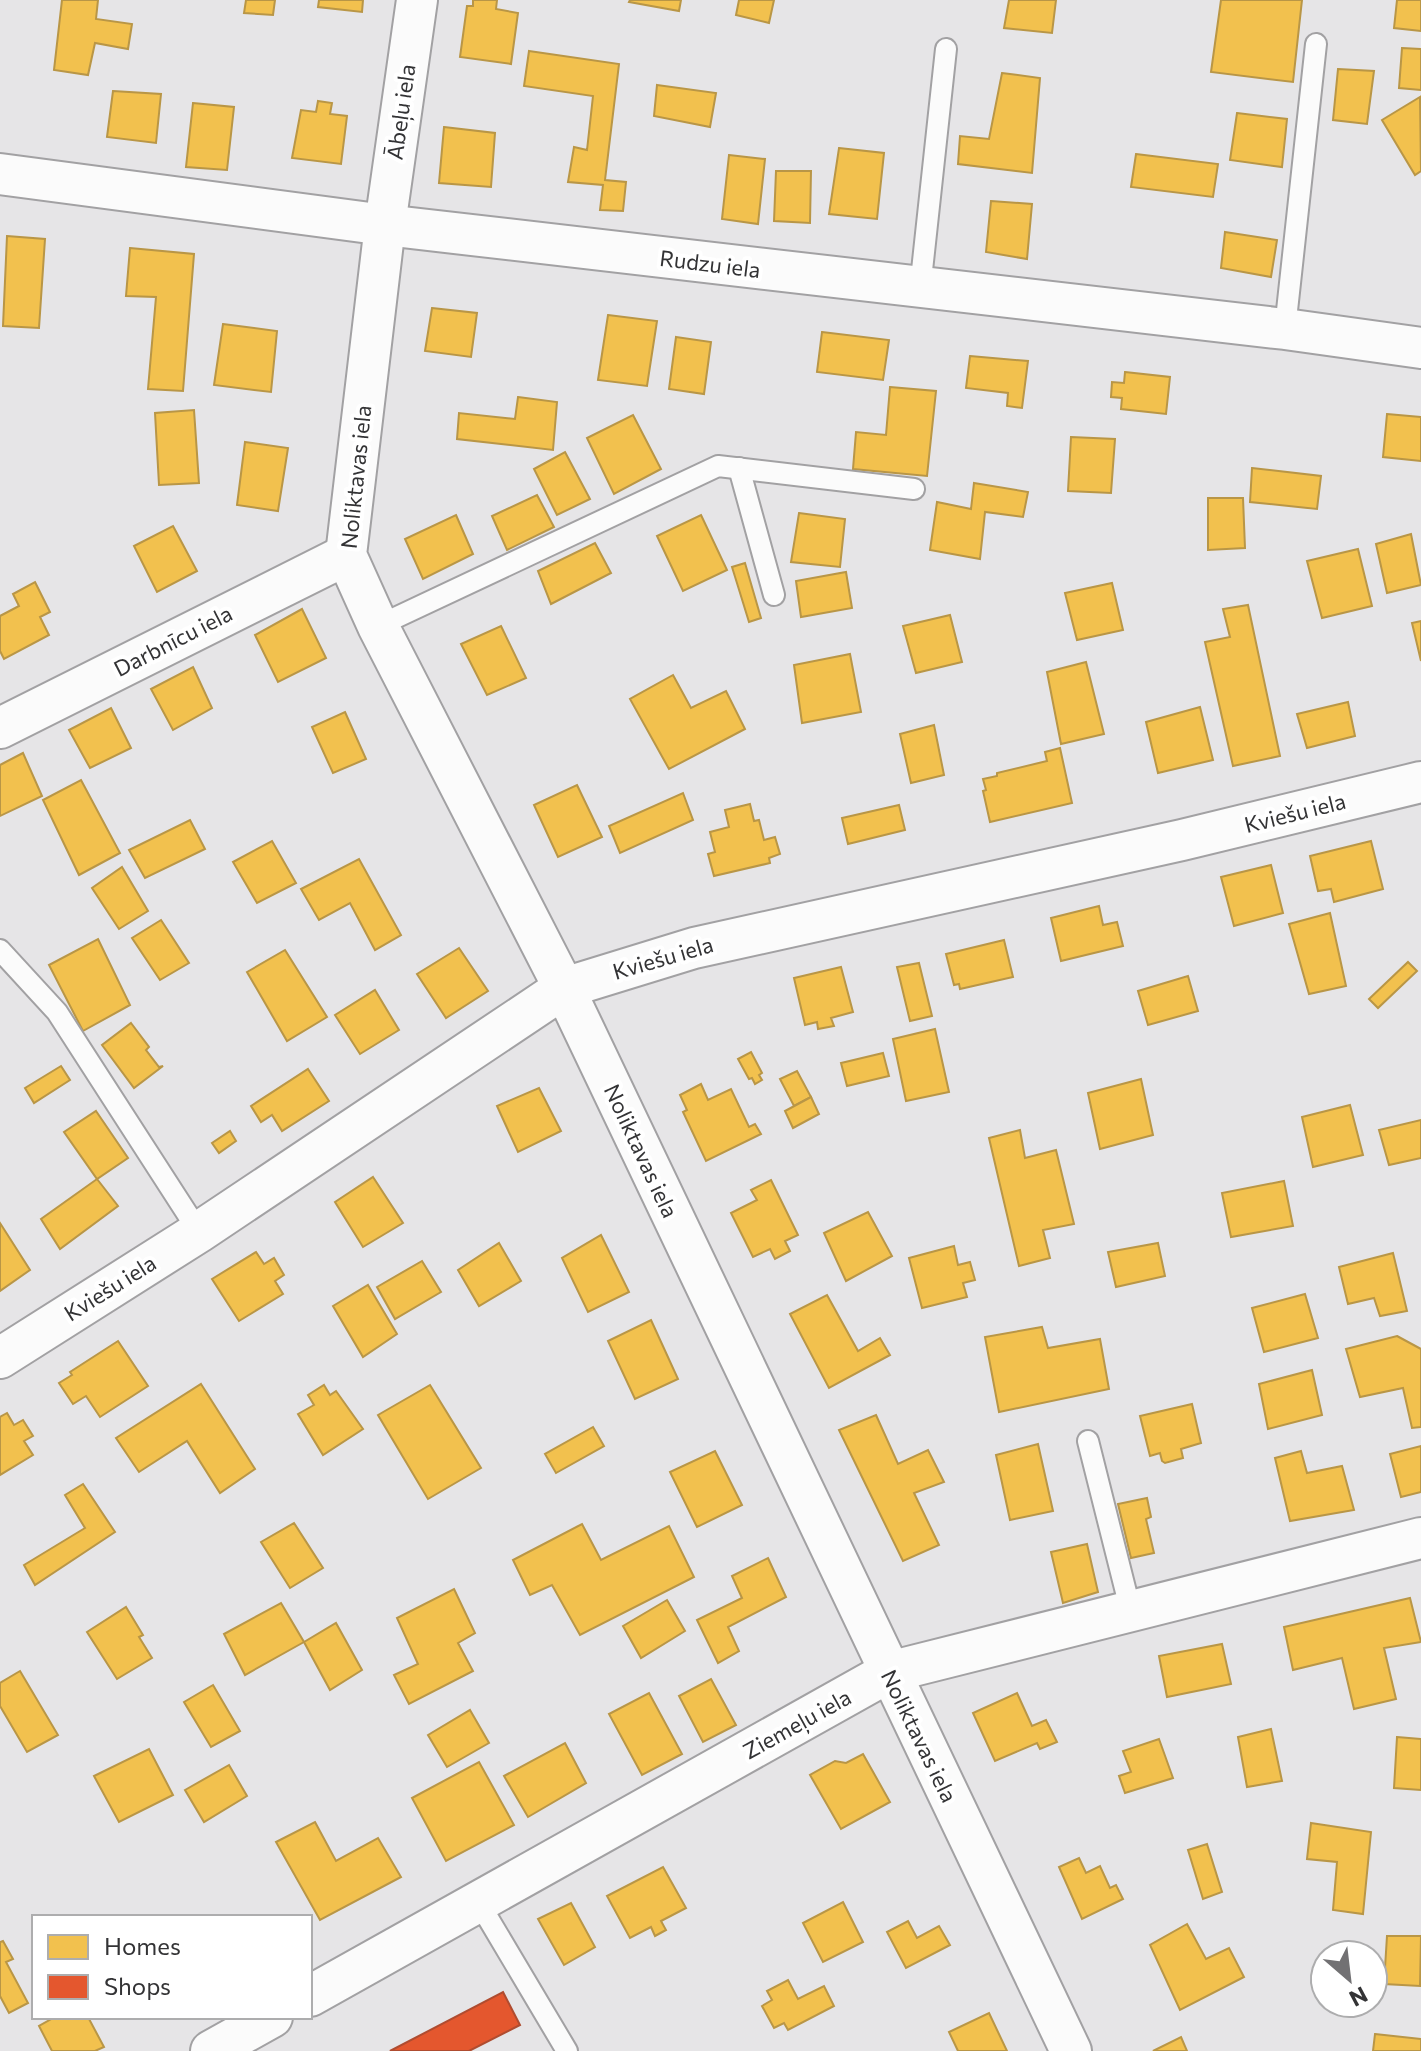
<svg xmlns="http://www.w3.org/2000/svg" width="1421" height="2051" viewBox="0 0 1421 2051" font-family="Commissioner,sans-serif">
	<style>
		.homes { fill: #f2c14e; stroke: #b99646; stroke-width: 2 }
		.shops { fill: #e4572e; stroke: #af4c30; stroke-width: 2 }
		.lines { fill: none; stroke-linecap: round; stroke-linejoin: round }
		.lane-casing { stroke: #a2a1a3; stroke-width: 24 }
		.street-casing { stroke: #a2a1a3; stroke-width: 44 }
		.lane { stroke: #fbfbfb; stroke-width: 20 }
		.street { stroke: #fbfbfb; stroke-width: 40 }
		.labels { text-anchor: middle; stroke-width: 8; stroke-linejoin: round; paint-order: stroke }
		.street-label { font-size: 22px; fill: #333335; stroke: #fff }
	</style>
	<rect width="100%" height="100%" fill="#e6e5e7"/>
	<!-- homes -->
	<g class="homes">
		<path d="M62,0H98L96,19L132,24L128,49L95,43L88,75L54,70Z"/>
		<path d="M246,0H275L273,15L244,13Z"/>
		<path d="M319,0H363L362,12L318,7Z"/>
		<path d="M473,0H497L496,9L518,13L511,64L460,57L467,6H473Z"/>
		<path d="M630,0H681L679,11L629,2Z"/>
		<path d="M739,0H774L769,23L736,15Z"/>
		<path d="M1009,0H1056L1052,33L1004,28Z"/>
		<path d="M1221,0H1302L1293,82L1211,72Z"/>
		<path d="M1397,0H1421V31L1394,28Z"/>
		<path d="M1402,48L1421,49V90L1399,88Z"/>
		<path d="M529,51L619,64L605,180L626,182L623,211L600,210L603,185L568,182L574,147L587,150L593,96L524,86Z"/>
		<path d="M1338,69L1374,71L1367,124L1333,120Z"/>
		<path d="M1002,73L1040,78L1032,173L958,164L960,136L989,139Z"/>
		<path d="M657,85L716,93L710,127L654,116Z"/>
		<path d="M113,91L161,94L156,143L107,137Z"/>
		<path d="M1420,97L1421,171L1415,175L1382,120Z"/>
		<path d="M318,101L332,103L330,114L347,116L341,164L292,158L301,110L316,112Z"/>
		<path d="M193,103L234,107L227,170L186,167Z"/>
		<path d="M1237,113L1287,119L1282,167L1230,160Z"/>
		<path d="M444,127L495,133L491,187L439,183Z"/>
		<path d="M839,148L884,153L877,219L829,214Z"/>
		<path d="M1136,154L1218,164L1213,197L1131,187Z"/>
		<path d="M729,155L765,159L758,224L722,219Z"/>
		<path d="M776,171H811L810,223L774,221Z"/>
		<path d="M991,201L1032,204L1027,259L986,252Z"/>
		<path d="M1225,232L1277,240L1271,277L1221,268Z"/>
		<path d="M7,236L45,239L39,328L3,326Z"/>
		<path d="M130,248L194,254L183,391L148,389L156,297L126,296Z"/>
		<path d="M432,308L477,313L471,357L425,351Z"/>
		<path d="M608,315L657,321L647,386L598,380Z"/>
		<path d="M223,324L277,331L271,392L214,385Z"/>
		<path d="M822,332L889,340L883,380L817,372Z"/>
		<path d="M676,337L711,342L704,394L669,389Z"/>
		<path d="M970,356L1028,361L1022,408L1007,406L1008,393L966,388Z"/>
		<path d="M1125,372L1170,377L1166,414L1121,409L1122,398L1111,397L1112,382L1124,383Z"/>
		<path d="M890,387L936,391L927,476L853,469L856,432L886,435Z"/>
		<path d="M518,397L557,402L553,450L457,439L459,413L515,419Z"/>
		<path d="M194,410L199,483L159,485L155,413Z"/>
		<path d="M1387,414L1421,417V461L1383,457Z"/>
		<path d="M633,415L661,469L614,494L587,438Z"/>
		<path d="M1071,437L1115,439L1111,493L1068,491Z"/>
		<path d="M245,442L288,448L278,511L237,505Z"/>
		<path d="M565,452L590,499L557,515L534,469Z"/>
		<path d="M1252,468L1321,476L1317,509L1250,502Z"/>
		<path d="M974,483L1028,492L1023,517L985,512L980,559L930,550L937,502L971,509Z"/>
		<path d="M537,495L554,527L507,550L492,516Z"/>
		<path d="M1208,498H1243L1245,548L1208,550Z"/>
		<path d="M799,513L845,519L840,567L791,562Z"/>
		<path d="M456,515L473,554L423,579L405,539Z"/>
		<path d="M701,515L727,570L683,591L657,536Z"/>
		<path d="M173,526L197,571L157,592L134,546Z"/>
		<path d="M1411,534L1421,585L1387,593L1376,544Z"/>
		<path d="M595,543L611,573L551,604L538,571Z"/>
		<path d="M1358,549L1372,606L1322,618L1307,561Z"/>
		<path d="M745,563L761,618L749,622L732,567Z"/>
		<path d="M846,572L852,608L801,617L796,581Z"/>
		<path d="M35,582L50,612L40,617L49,635L4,659L0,651V616L19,606L13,594Z"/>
		<path d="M1112,583L1123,630L1077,640L1065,593Z"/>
		<path d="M1248,605L1280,756L1233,766L1205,642L1230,637L1223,609Z"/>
		<path d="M302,609L326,658L278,682L255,635Z"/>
		<path d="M950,615L962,662L916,673L903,626Z"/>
		<path d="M1421,621V661L1412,623Z"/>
		<path d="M501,626L526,678L487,695L461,644Z"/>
		<path d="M850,654L861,712L802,723L794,665Z"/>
		<path d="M1086,662L1104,734L1061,744L1047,672Z"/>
		<path d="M193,667L212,708L173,730L151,689Z"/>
		<path d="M673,675L691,708L726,691L745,729L669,769L630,699Z"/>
		<path d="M1348,702L1355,736L1307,748L1297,714Z"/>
		<path d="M1200,707L1213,760L1158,773L1146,722Z"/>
		<path d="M111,708L131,748L90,768L69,730Z"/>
		<path d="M345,712L366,759L333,773L312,727Z"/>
		<path d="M934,725L944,775L911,783L900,734Z"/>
		<path d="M1060,748L1072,803L990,822L983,791L986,790L983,779L997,776V773L1047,761L1045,752Z"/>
		<path d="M23,753L42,796L0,816V765Z"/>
		<path d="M81,780L120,853L79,875L43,800Z"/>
		<path d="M577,785L602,837L558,857L534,805Z"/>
		<path d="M683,793L693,820L620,853L609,826Z"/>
		<path d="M750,804L754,821L759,820L764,840L775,837L780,854L769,858L770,863L714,876L708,854L715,852L710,832L729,827L725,810Z"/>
		<path d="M899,805L905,830L848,844L842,818Z"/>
		<path d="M190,820L205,849L145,878L129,850Z"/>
		<path d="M272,841L296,883L257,903L233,862Z"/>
		<path d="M1371,841L1383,889L1334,902L1331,889L1318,891L1310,856Z"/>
		<path d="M359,859L401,935L375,950L350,903L319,920L301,889Z"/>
		<path d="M1271,865L1283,913L1234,926L1221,877Z"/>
		<path d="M122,867L148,911L119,929L92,888Z"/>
		<path d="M1099,906L1103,925L1117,922L1123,946L1061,961L1051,918Z"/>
		<path d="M1330,913L1346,986L1309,994L1289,924Z"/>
		<path d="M161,920L189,963L160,980L132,938Z"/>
		<path d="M98,939L130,1005L83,1031L49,965Z"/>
		<path d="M1004,940L1013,977L960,989L959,984L954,985L946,954Z"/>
		<path d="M459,948L488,991L446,1018L417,974Z"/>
		<path d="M285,950L327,1017L287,1041L247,972Z"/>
		<path d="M1408,962L1417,971L1378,1008L1369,999Z"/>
		<path d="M919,963L932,1016L910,1021L897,967Z"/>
		<path d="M841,967L853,1012L831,1018L834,1026L818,1029L817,1022L805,1025L794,978Z"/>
		<path d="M1188,976L1198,1011L1148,1025L1138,991Z"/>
		<path d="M375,990L399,1030L360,1054L335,1015Z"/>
		<path d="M131,1023L149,1047L146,1050L159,1067L163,1066L134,1088L102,1045Z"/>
		<path d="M935,1029L949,1092L906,1101L893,1039Z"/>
		<path d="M751,1052L762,1073L759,1075L762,1080L755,1084L752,1078L749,1079L738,1059Z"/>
		<path d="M883,1053L889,1076L847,1086L841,1063Z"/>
		<path d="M61,1066L70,1080L34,1103L25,1088Z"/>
		<path d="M308,1069L329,1101L282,1131L272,1115L261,1122L251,1106Z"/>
		<path d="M797,1071L811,1097L794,1106L780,1079Z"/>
		<path d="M1141,1079L1153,1135L1100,1149L1088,1093Z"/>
		<path d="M701,1084L708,1100L731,1089L749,1127L755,1124L761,1134L706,1161L683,1112L687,1110L680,1095Z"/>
		<path d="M539,1088L561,1131L518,1152L497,1106Z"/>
		<path d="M811,1097L819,1114L793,1128L785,1111Z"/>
		<path d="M1350,1105L1363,1155L1313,1167L1302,1117Z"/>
		<path d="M96,1111L128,1158L97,1179L64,1132Z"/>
		<path d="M1421,1120V1158L1389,1165L1379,1130Z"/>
		<path d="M1020,1130L1025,1158L1056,1150L1074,1224L1043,1230L1050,1258L1019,1266L989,1138Z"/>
		<path d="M230,1131L236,1141L219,1153L212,1143Z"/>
		<path d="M373,1177L403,1223L363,1247L335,1202Z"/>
		<path d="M97,1179L118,1206L60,1249L41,1219Z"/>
		<path d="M771,1180L798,1235L785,1241L790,1251L775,1259L770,1249L753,1257L731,1213L757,1200L751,1190Z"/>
		<path d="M1284,1181L1293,1226L1231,1237L1222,1193Z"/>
		<path d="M868,1212L892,1256L846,1281L824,1233Z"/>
		<path d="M0,1223L30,1270L0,1291Z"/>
		<path d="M601,1235L629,1292L588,1312L562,1258Z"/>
		<path d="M499,1243L521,1281L479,1306L458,1270Z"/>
		<path d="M1158,1243L1165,1276L1116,1287L1108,1252Z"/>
		<path d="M954,1246L958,1265L970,1262L975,1280L963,1283L967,1297L922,1308L909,1258Z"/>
		<path d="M256,1252L264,1264L274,1258L284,1275L275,1281L283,1294L239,1321L212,1279Z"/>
		<path d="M1393,1253L1407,1311L1380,1316L1374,1298L1348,1304L1339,1267Z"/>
		<path d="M422,1261L441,1292L395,1319L377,1287Z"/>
		<path d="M368,1285L397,1334L363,1357L333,1306Z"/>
		<path d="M1305,1294L1318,1338L1264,1352L1252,1308Z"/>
		<path d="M827,1295L858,1351L880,1338L890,1355L829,1388L790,1314Z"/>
		<path d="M651,1320L678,1379L635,1399L608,1341Z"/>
		<path d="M1042,1327L1048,1348L1100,1339L1109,1389L999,1412L985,1337Z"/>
		<path d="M1397,1336L1421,1349V1427L1412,1428L1403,1388L1360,1397L1346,1349Z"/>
		<path d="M118,1341L148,1386L100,1417L86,1396L73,1404L59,1383L72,1375L70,1372Z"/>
		<path d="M1312,1370L1322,1415L1268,1429L1259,1384Z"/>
		<path d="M201,1384L255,1469L220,1493L187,1441L139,1472L116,1438Z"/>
		<path d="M324,1385L330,1395L336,1391L363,1429L323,1455L298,1414L314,1405L308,1395Z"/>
		<path d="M430,1385L481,1468L428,1499L378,1415Z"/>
		<path d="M1192,1404L1201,1443L1181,1449L1183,1458L1165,1463L1162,1461L1160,1453L1150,1456L1140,1416Z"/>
		<path d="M7,1413L14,1425L23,1420L33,1436L24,1441L33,1455L0,1475V1417Z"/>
		<path d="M876,1415L898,1464L928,1450L944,1482L914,1493L939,1545L903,1561L839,1430Z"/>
		<path d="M593,1427L604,1446L556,1473L545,1454Z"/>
		<path d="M1038,1444L1053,1511L1010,1520L996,1455Z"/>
		<path d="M1421,1446V1492L1401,1497L1390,1454Z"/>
		<path d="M715,1451L742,1505L697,1527L670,1472Z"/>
		<path d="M1301,1451L1307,1473L1342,1466L1354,1510L1290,1521L1275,1458Z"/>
		<path d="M83,1484L115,1532L35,1585L24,1565L85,1528L65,1495Z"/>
		<path d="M1147,1498L1151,1517L1146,1519L1154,1553L1131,1558L1118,1504Z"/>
		<path d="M294,1523L323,1568L290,1588L261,1542Z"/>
		<path d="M582,1524L601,1560L669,1526L694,1577L580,1635L552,1585L530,1595L513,1560Z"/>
		<path d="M1087,1544L1098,1592L1063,1603L1051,1552Z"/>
		<path d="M768,1558L786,1597L728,1627L739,1651L718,1663L697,1620L742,1598L732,1576Z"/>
		<path d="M454,1589L475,1633L458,1643L473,1671L409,1704L394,1675L418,1664L397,1618Z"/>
		<path d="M1410,1598L1421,1642L1384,1648L1396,1699L1354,1709L1342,1658L1293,1670L1284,1627Z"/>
		<path d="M667,1600L685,1631L641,1658L623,1626Z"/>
		<path d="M281,1603L304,1642L245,1675L224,1634Z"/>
		<path d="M126,1607L143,1635L139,1637L152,1658L117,1679L87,1632Z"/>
		<path d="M336,1623L362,1670L330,1690L304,1642Z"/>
		<path d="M1222,1644L1231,1684L1167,1697L1159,1656Z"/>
		<path d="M20,1671L58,1735L27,1752L0,1706V1683Z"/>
		<path d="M711,1679L736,1725L703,1742L679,1696Z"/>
		<path d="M213,1685L240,1731L211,1747L184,1702Z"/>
		<path d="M649,1693L682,1754L642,1775L609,1714Z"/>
		<path d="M1017,1693L1032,1726L1046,1720L1057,1742L1040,1749L1037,1743L995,1761L973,1713Z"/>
		<path d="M470,1710L489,1743L447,1767L428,1735Z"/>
		<path d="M1271,1729L1282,1781L1247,1787L1238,1737Z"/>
		<path d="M1397,1737L1421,1739V1790L1394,1788Z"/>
		<path d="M1159,1739L1173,1778L1125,1793L1119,1776L1131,1772L1123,1751Z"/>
		<path d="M565,1743L586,1783L528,1817L504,1776Z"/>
		<path d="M149,1749L173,1795L119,1822L94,1776Z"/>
		<path d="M863,1754L890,1802L841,1829L810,1775L835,1761L846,1763Z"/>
		<path d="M479,1762L514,1825L446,1861L412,1798Z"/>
		<path d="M229,1765L247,1796L204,1822L185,1790Z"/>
		<path d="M315,1822L336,1861L378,1838L401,1877L320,1920L276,1842Z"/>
		<path d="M1311,1823L1371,1832L1363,1914L1333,1910L1337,1862L1307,1859Z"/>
		<path d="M1207,1844L1222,1892L1203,1899L1188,1850Z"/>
		<path d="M1079,1858L1086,1873L1100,1866L1110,1888L1116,1885L1123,1899L1082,1919L1059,1867Z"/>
		<path d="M663,1867L686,1908L661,1921L666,1930L655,1936L651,1927L630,1938L607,1896Z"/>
		<path d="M843,1902L863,1942L823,1962L803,1923Z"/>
		<path d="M571,1903L595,1947L564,1965L538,1919Z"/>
		<path d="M908,1921L917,1938L939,1926L950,1945L906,1968L887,1932Z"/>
		<path d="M1187,1924L1206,1959L1229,1948L1244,1977L1180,2010L1150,1945Z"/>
		<path d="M1387,1936H1421L1420,1986L1384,1984Z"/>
		<path d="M3,1941L13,1959L6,1962L28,2003L9,2013L0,1996V1942Z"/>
		<path d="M788,1980L798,1999L824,1986L834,2006L788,2030L784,2023L774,2028L762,2006L772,2000L767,1991Z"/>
		<path d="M989,2013L1007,2051H958L949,2032Z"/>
		<path d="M55,2017H88L104,2047L95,2051H52L39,2026Z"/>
		<path d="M1375,2034L1421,2039V2051H1373Z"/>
		<path d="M1181,2037L1187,2051H1153Z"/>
	</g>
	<!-- shops -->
	<path class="shops" d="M503,1992L520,2025L469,2051H390Z"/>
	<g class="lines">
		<defs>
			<g id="lane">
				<path d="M920,289L946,49"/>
				<path d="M1285,329L1316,44"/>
				<path d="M739,468L774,595"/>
				<path d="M378,626L718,466L914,489"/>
				<path d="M0,950L57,1012L199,1232"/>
				<path d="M1088,1441L1131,1612"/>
				<path d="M479,1903L567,2051"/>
			</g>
			<g id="street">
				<path d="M417,0L385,225L346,555L378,626L564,988L1071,2051"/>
				<path d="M0,174L385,225L1285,329L1421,348"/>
				<path d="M0,728L346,555"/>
				<path d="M0,1358L199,1232L564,988L694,948L1182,840L1421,782"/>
				<path d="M310,1996L889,1672L1421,1538"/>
				<path d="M211,2051L272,2017"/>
			</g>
		</defs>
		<!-- lane casing -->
		<use href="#lane" class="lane-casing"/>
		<!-- street casing -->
		<use href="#street" class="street-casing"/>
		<!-- lane -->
		<use href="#lane" class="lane"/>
		<!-- street -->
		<use href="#street" class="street"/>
	</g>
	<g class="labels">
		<!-- street labels -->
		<g class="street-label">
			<text transform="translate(401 112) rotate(-82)" y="8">Ābeļu iela</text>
			<text transform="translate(710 264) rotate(7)" y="8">Rudzu iela</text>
			<text transform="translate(356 477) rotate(-84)" y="8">Noliktavas iela</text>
			<text transform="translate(173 641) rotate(-27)" y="8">Darbnīcu iela</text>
			<text transform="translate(1295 813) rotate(-14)" y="8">Kviešu iela</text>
			<text transform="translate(663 958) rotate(-16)" y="8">Kviešu iela</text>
			<text transform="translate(641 1151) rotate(65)" y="8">Noliktavas iela</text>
			<text transform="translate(110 1288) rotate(-32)" y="8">Kviešu iela</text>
			<text transform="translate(797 1724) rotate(-29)" y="8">Ziemeļu iela</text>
			<text transform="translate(919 1736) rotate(64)" y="8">Noliktavas iela</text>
		</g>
	</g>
	<!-- legend -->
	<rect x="32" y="1915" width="280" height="104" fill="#ffffff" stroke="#adadae" stroke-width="2"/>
	<rect x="48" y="1935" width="40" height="24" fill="#f2c14e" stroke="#adadae" stroke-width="2"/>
	<text x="104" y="1955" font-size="24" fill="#333335">Homes</text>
	<rect x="48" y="1975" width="40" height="24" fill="#e4572e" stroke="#adadae" stroke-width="2"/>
	<text x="104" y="1995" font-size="24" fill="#333335">Shops</text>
	<!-- north arrow -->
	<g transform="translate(1349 1979) rotate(152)"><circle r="38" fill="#ffffff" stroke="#adadae" stroke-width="2"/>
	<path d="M0-6L14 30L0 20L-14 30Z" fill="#727173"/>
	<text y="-12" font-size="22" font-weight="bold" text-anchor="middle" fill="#333335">N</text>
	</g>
</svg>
